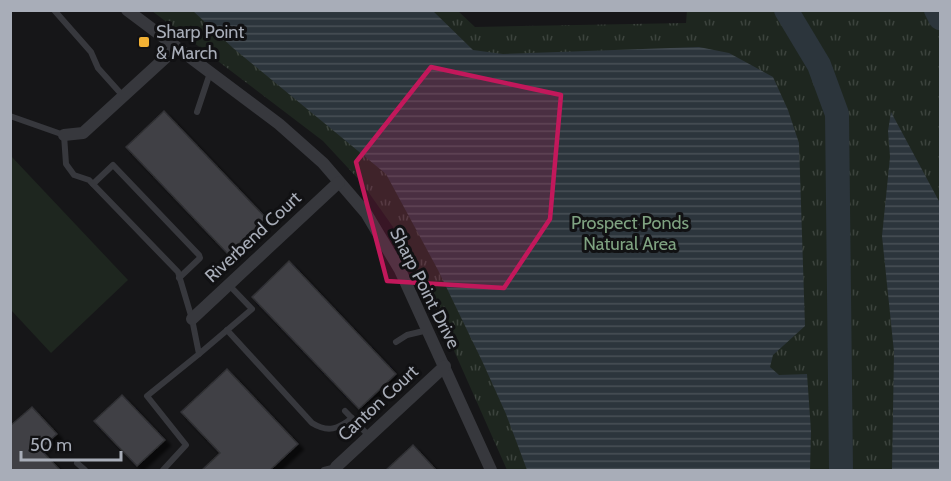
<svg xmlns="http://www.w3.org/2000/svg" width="951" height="481" viewBox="0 0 951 481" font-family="Cabin,sans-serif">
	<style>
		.green { fill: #1e261f }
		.park { fill: url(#park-tufts) }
		.water { fill: url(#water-rules) }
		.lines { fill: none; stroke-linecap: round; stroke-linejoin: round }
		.river { stroke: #2c353c; stroke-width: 24 }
		.building { fill: #404145; stroke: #303034; stroke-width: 1.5; filter: url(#shadow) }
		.service { stroke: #37383d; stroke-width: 6 }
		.minor { stroke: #37383d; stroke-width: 12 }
		.marked { fill: #c2185b; fill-opacity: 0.2; stroke: #c2185b; stroke-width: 4.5; stroke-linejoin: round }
		.poi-dot { fill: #f2b134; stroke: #111113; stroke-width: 2 }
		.labels { text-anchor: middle; stroke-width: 6; stroke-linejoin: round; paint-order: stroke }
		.poi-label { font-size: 18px; fill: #a8adb8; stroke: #111113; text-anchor: start }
		.park-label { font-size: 18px; fill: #7fa381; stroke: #111113 }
		.street-label { font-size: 18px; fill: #a8adb8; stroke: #111113 }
	</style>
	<defs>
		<pattern id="park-tufts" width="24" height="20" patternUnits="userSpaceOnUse" patternTransform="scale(1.5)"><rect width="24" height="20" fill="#1e261f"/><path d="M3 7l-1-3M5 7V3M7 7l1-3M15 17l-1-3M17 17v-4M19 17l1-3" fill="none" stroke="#3c433d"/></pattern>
		<pattern id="water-rules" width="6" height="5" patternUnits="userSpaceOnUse" patternTransform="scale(1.5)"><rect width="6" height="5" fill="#2c353c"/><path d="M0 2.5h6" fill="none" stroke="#485056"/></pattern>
		<filter id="shadow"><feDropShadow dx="5.5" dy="5.5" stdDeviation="1.5" flood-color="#0009"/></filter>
	</defs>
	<rect width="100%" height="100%" fill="#161618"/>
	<!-- green -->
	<path class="green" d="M11,156L128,280L51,353L11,310Z"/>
	<!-- park -->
	<path class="park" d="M687,10L940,11V470H507L420,274L398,234L362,183L323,141L152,11H458L475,27L686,23Z"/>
	<!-- water -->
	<g class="water">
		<path d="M193,11H433L473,50L503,54L699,47L729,53L773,77L788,110L799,143L805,326L773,355L770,367L779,375L807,374L811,431L810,470H527L506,414L483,363L438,270L386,174L233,48Z"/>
		<path d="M891,112L940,203V470H892L894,352L882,236L890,157L888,131Z"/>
	</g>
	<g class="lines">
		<!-- river -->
		<g class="river">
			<path d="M786,10L819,65L837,114L841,470"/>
			<path d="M936,10L940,18"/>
		</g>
	</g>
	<!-- building -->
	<g class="building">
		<path d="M164,111L266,218L228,254L126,147Z"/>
		<path d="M289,261L396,374L359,409L252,297Z"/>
		<path d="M227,369L298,444L269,471H201L220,453L181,412Z"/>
		<path d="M122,395L165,440L137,466L94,421Z"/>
		<path d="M32,407L57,434L40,449L61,471H10V426Z"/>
		<path d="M413,445L437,471H385Z"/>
	</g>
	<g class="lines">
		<!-- service -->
		<g class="service">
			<path d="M54,10L91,52L98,68L123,96"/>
			<path d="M197,112L210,73"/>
			<path d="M10,116L64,135L66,164L74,175L89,180L178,272L192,319L199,354L147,396L186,445L163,470"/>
			<path d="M93,184L113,165L199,255L200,258L179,278"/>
			<path d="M227,330L312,423C328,433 338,429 352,418"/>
			<path d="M396,342L407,335L428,330"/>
			<path d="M199,354L252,309L229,285"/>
			<path d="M345,411L369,436"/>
			<path d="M77,463L85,470"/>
			<path d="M324,470L336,467"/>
		</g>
		<!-- minor -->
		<g class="minor">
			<path d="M127,10L279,124L323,163L366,213L400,270L491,470"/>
			<path d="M64,135L83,133L176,48"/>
			<path d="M192,319L339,182"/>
			<path d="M336,467L445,366"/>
		</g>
	</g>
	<!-- marked area -->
	<path class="marked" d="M431,67L561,95L550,219L504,288L387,281L356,162Z"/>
	<!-- markers -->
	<rect class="poi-dot" x="138" y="36" width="12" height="12" rx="3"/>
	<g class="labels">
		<!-- poi labels -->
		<g class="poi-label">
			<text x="156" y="38">Sharp Point<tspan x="156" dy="21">&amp; March</tspan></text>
		</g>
		<!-- park labels -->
		<g class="park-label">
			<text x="630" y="229">Prospect Ponds<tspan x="630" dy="21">Natural Area</tspan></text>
		</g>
		<!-- street labels -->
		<g class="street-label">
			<text transform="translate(253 237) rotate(-43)" y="6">Riverbend Court</text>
			<text transform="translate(425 288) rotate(63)" y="6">Sharp Point Drive</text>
			<text transform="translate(378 403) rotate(-43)" y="6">Canton Court</text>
		</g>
	</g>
	<!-- border -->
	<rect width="951" height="481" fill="none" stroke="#a8adb8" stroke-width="24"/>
	<!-- scale -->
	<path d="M21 451v9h100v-9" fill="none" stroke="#a8adb8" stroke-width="3"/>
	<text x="30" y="451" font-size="18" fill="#a8adb8" stroke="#111113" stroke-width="4.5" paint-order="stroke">50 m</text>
</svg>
